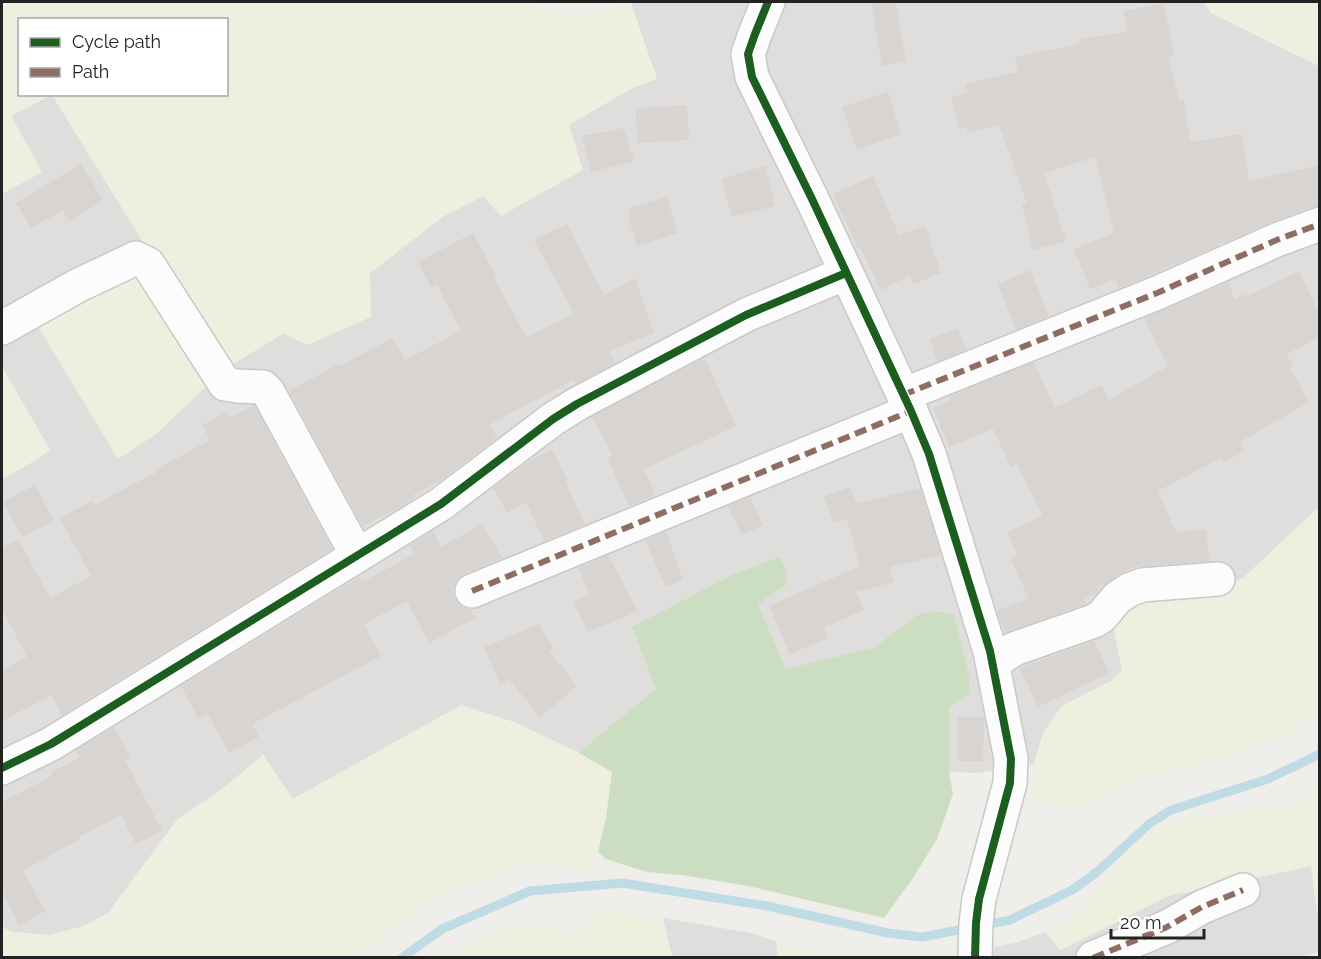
<svg xmlns="http://www.w3.org/2000/svg" width="1321" height="959" viewBox="0 0 1321 959" font-family="Raleway,sans-serif">
	<style>
		.residential { fill: #dfdedc }
		.farmland { fill: #efefdf }
		.forest { fill: #cbdec1 }
		.lines { fill: none; stroke-linecap: round; stroke-linejoin: round }
		.stream { stroke: #bfdbe3; stroke-width: 9 }
		.building { fill: #d7d4d2 }
		.minor-casing { stroke: #c9c8c7; stroke-width: 36 }
		.minor { stroke: #fdfcfc; stroke-width: 33 }
		.quiet { stroke: #8d6e63; stroke-width: 6; stroke-dasharray: 12 6; stroke-linecap: butt }
		.cycleway-casing { stroke: #fff; stroke-width: 11 }
		.cycleway { stroke: #1b5e20; stroke-width: 8 }
	</style>
	<rect width="100%" height="100%" fill="#f0eeeb"/>
	<!-- residential -->
	<g class="residential">
		<path d="M633,2H1204L1212,13L1319,66V507L1242,579L1212,587L1111,681L1062,706L1043,733L1034,764L978,773L949,772V706L969,694L899,629L876,647L786,669L758,604L787,573L779,558L656,689L610,726L579,753L514,722L293,800L263,755L226,786L177,820L108,913L84,926L50,935L12,932L2,927V479L34,461L50,450L2,367V194L42,172L11,116L52,95L150,253L206,387L238,361L284,333L307,345L370,273L444,216L483,196L569,125L632,88L657,79L631,3Z"/>
		<path d="M1311,866L1319,924V952L1293,958H960L961,953L1015,943L1045,932L1061,950L1168,896Z"/>
		<path d="M663,918L751,933L776,941L778,957H672Z"/>
	</g>
	<!-- farmland -->
	<g class="farmland">
		<path d="M2,2H518L575,20L631,3L657,79L632,88L569,125L583,170L501,216L483,196L444,216L370,273L371,317L307,345L284,333L238,361L206,387L156,434L118,459L36,323L150,253L52,95L226,94V20H20V94L49,95L11,116L42,172L2,194Z"/>
		<path d="M1204,2H1319V66L1211,13Z"/>
		<path d="M2,367L50,450L34,461L2,479Z"/>
		<path d="M1319,507V705L1295,730L1218,759L1135,780L1077,807L1031,800L1034,764L1043,733L1062,706L1111,681L1122,671L1112,620L1151,593L1212,587L1242,579Z"/>
		<path d="M461,705L514,722L579,753L612,772L606,818L598,852L588,871L558,866L523,863L427,903L353,957L2,958V927L12,932L50,935L84,926L108,913L177,820L226,786L263,755L293,799Z"/>
		<path d="M1319,789V924L1311,866L1168,896L1060,950L1045,932L1067,922L1093,899L1124,854L1154,829L1191,818L1295,804Z"/>
		<path d="M594,910L663,918L672,957H450L502,927H543L573,935L586,929Z"/>
		<path d="M776,941L804,950L838,957H778Z"/>
	</g>
	<!-- forest -->
	<path class="forest" d="M780,557L787,573L786,585L758,604L786,669L875,647L917,615L935,611L954,615L969,675V694L949,707V772L953,794L937,839L913,878L884,918L748,886L682,875L647,872L606,859L598,852L606,818L612,772L579,753L610,726L656,689L632,627L732,575Z"/>
	<g class="lines">
		<!-- stream -->
		<path class="stream" d="M402,958L442,929L530,891L622,883L767,906L888,933L922,937L1010,920L1072,890L1097,872L1149,824L1171,810L1268,779L1320,754"/>
	</g>
	<!-- building -->
	<g class="building">
		<path d="M871,2H896L906,61L882,66Z"/>
		<path d="M1164,3L1174,55L1168,57L1179,101L1184,100L1190,142L1242,134L1249,181L1320,165V206H1314L1271,222L1226,242L1218,244L1219,245L1119,288L1115,279L1090,289L1074,249L1114,233L1095,157L1044,173L1066,241L1033,250L1022,205L1027,204L999,125L968,133L966,127L959,129L951,97L968,93L965,84L1018,72L1015,57L1079,44V39L1128,32L1124,11Z"/>
		<path d="M888,92L901,134L857,150L842,107Z"/>
		<path d="M687,105L689,140L637,143L636,108Z"/>
		<path d="M624,128L634,161L591,172L582,136Z"/>
		<path d="M81,164L103,200L69,221L63,210L31,228L16,203Z"/>
		<path d="M765,166L775,206L731,217L722,179Z"/>
		<path d="M873,176L899,235L925,226L941,273L913,284L910,275L881,290L860,247L858,248L833,194Z"/>
		<path d="M667,197L678,233L637,246L629,219V208Z"/>
		<path d="M567,224L604,295L635,278L654,333L609,351L615,363L576,384L574,380L490,424L497,438L440,481L413,495L415,498L393,512L392,511L363,526L289,391L337,365L338,367L393,338L405,360L461,331L437,285L431,287L418,262L473,233L496,276L494,277L526,337L574,314L534,240Z"/>
		<path d="M1030,270L1049,316L1016,330L998,284Z"/>
		<path d="M1299,271L1320,316V337L1286,354L1293,366L1290,368L1309,402L1240,442L1245,451L1224,462L1222,457L1158,491L1176,532L1206,529L1209,561L1135,567L1119,574L1104,585H1098L1099,590L1097,593L1084,598L1086,604L1005,633L997,610L1029,599L1010,558L1017,555L1007,532L1043,516L1017,464L1011,467L993,429L949,447L933,408L951,400L950,396L1034,362L1055,408L1101,385L1109,400L1168,366L1144,318L1229,282L1234,300L1245,294L1247,296Z"/>
		<path d="M958,328L966,350L937,361L930,339Z"/>
		<path d="M705,359L736,426L644,469L655,493L653,494L654,496L629,506L607,457L612,455L592,417L679,371Z"/>
		<path d="M254,405L332,549L62,715L51,695L2,721V670L27,657L2,609V548L18,539L50,598L91,576L60,518L92,501L94,505L157,472L155,470L210,440L202,425L227,412L230,418Z"/>
		<path d="M552,449L568,480L565,481L585,524L544,541L526,502L507,513L493,488L527,463Z"/>
		<path d="M35,485L54,521L22,537L3,502Z"/>
		<path d="M850,487L856,504L920,488L941,555L890,567L894,582L856,592L864,610L824,627L828,638L790,654L769,606L860,566L847,519L833,523L824,496Z"/>
		<path d="M750,497L763,525L742,535L728,506Z"/>
		<path d="M482,524L502,558L464,574L457,580L453,589L455,599L461,606L471,610L475,618L429,643L407,601L364,624L381,656L252,724L259,737L229,753L207,713L198,718L181,686L359,577L362,582L415,554L410,545L433,531L441,547Z"/>
		<path d="M666,532L683,580L666,587L645,540Z"/>
		<path d="M608,555L638,611L588,632L573,602L590,595L578,568Z"/>
		<path d="M539,624L554,649L549,651L568,674L576,687L540,717L509,679L500,684L484,647Z"/>
		<path d="M1094,641L1109,673L1038,707L1020,668Z"/>
		<path d="M958,717H984L983,761H958Z"/>
		<path d="M114,727L130,757L125,760L162,831L136,844L121,815L79,837L80,839L23,870L45,911L19,925L2,892V802L52,776L51,773L80,757L76,750Z"/>
	</g>
	<g class="lines">
		<defs>
			<g id="minor">
				<path d="M768,2L755,34L748,54L752,77L812,199L911,411L929,454L990,651L1011,759L1010,783L979,899L976,923L975,958"/>
				<path d="M2,328L77,286L136,258L148,264L225,384L237,386L263,387L268,392L357,555"/>
				<path d="M903,395L1157,293L1279,239L1320,224"/>
				<path d="M472,591L911,411"/>
				<path d="M993,663L1014,649L1094,621L1102,616L1117,598L1129,590L1142,585L1218,579"/>
				<path d="M2,768L51,744L441,504L553,419L577,404L746,315L846,273"/>
				<path d="M1093,958L1167,927L1202,907L1243,890"/>
			</g>
		</defs>
		<!-- minor casing -->
		<use href="#minor" class="minor-casing"/>
		<!-- minor -->
		<use href="#minor" class="minor"/>
		<!-- quiet -->
		<g class="quiet">
			<path d="M903,395L1157,293L1279,239L1320,224"/>
			<path d="M472,591L911,411"/>
			<path d="M1093,958L1167,927L1202,907L1243,890"/>
		</g>
		<defs>
			<g id="cycleway">
				<path d="M768,2L755,34L748,54L752,77L812,199L911,411L929,454L990,651L1011,759L1010,783L979,899L976,923L975,958"/>
				<path d="M2,768L51,744L441,504L553,419L577,404L746,315L846,273"/>
			</g>
		</defs>
		<!-- cycleway casing -->
		<use href="#cycleway" class="cycleway-casing"/>
		<!-- cycleway -->
		<use href="#cycleway" class="cycleway"/>
	</g>
	<!-- border -->
	<rect width="1321" height="959" fill="none" stroke="#222222" stroke-width="6"/>
	<!-- legend -->
	<rect x="18" y="18" width="210" height="78" fill="#ffffff" stroke="#a7a7a7" stroke-width="1.5"/>
	<rect x="30" y="38" width="30" height="9" fill="#1b5e20" stroke="#a7a7a7" stroke-width="1.5"/>
	<text x="72" y="48" font-size="18" fill="#222222">Cycle path</text>
	<rect x="30" y="68" width="30" height="9" fill="#8d6e63" stroke="#a7a7a7" stroke-width="1.5"/>
	<text x="72" y="78" font-size="18" fill="#222222">Path</text>
	<!-- scale -->
	<path d="M1111 929v9h93v-9" fill="none" stroke="#222222" stroke-width="3"/>
	<text x="1120" y="929" font-size="18" fill="#222222" stroke="#ffffff" stroke-width="4.5" paint-order="stroke">20 m</text>
</svg>
